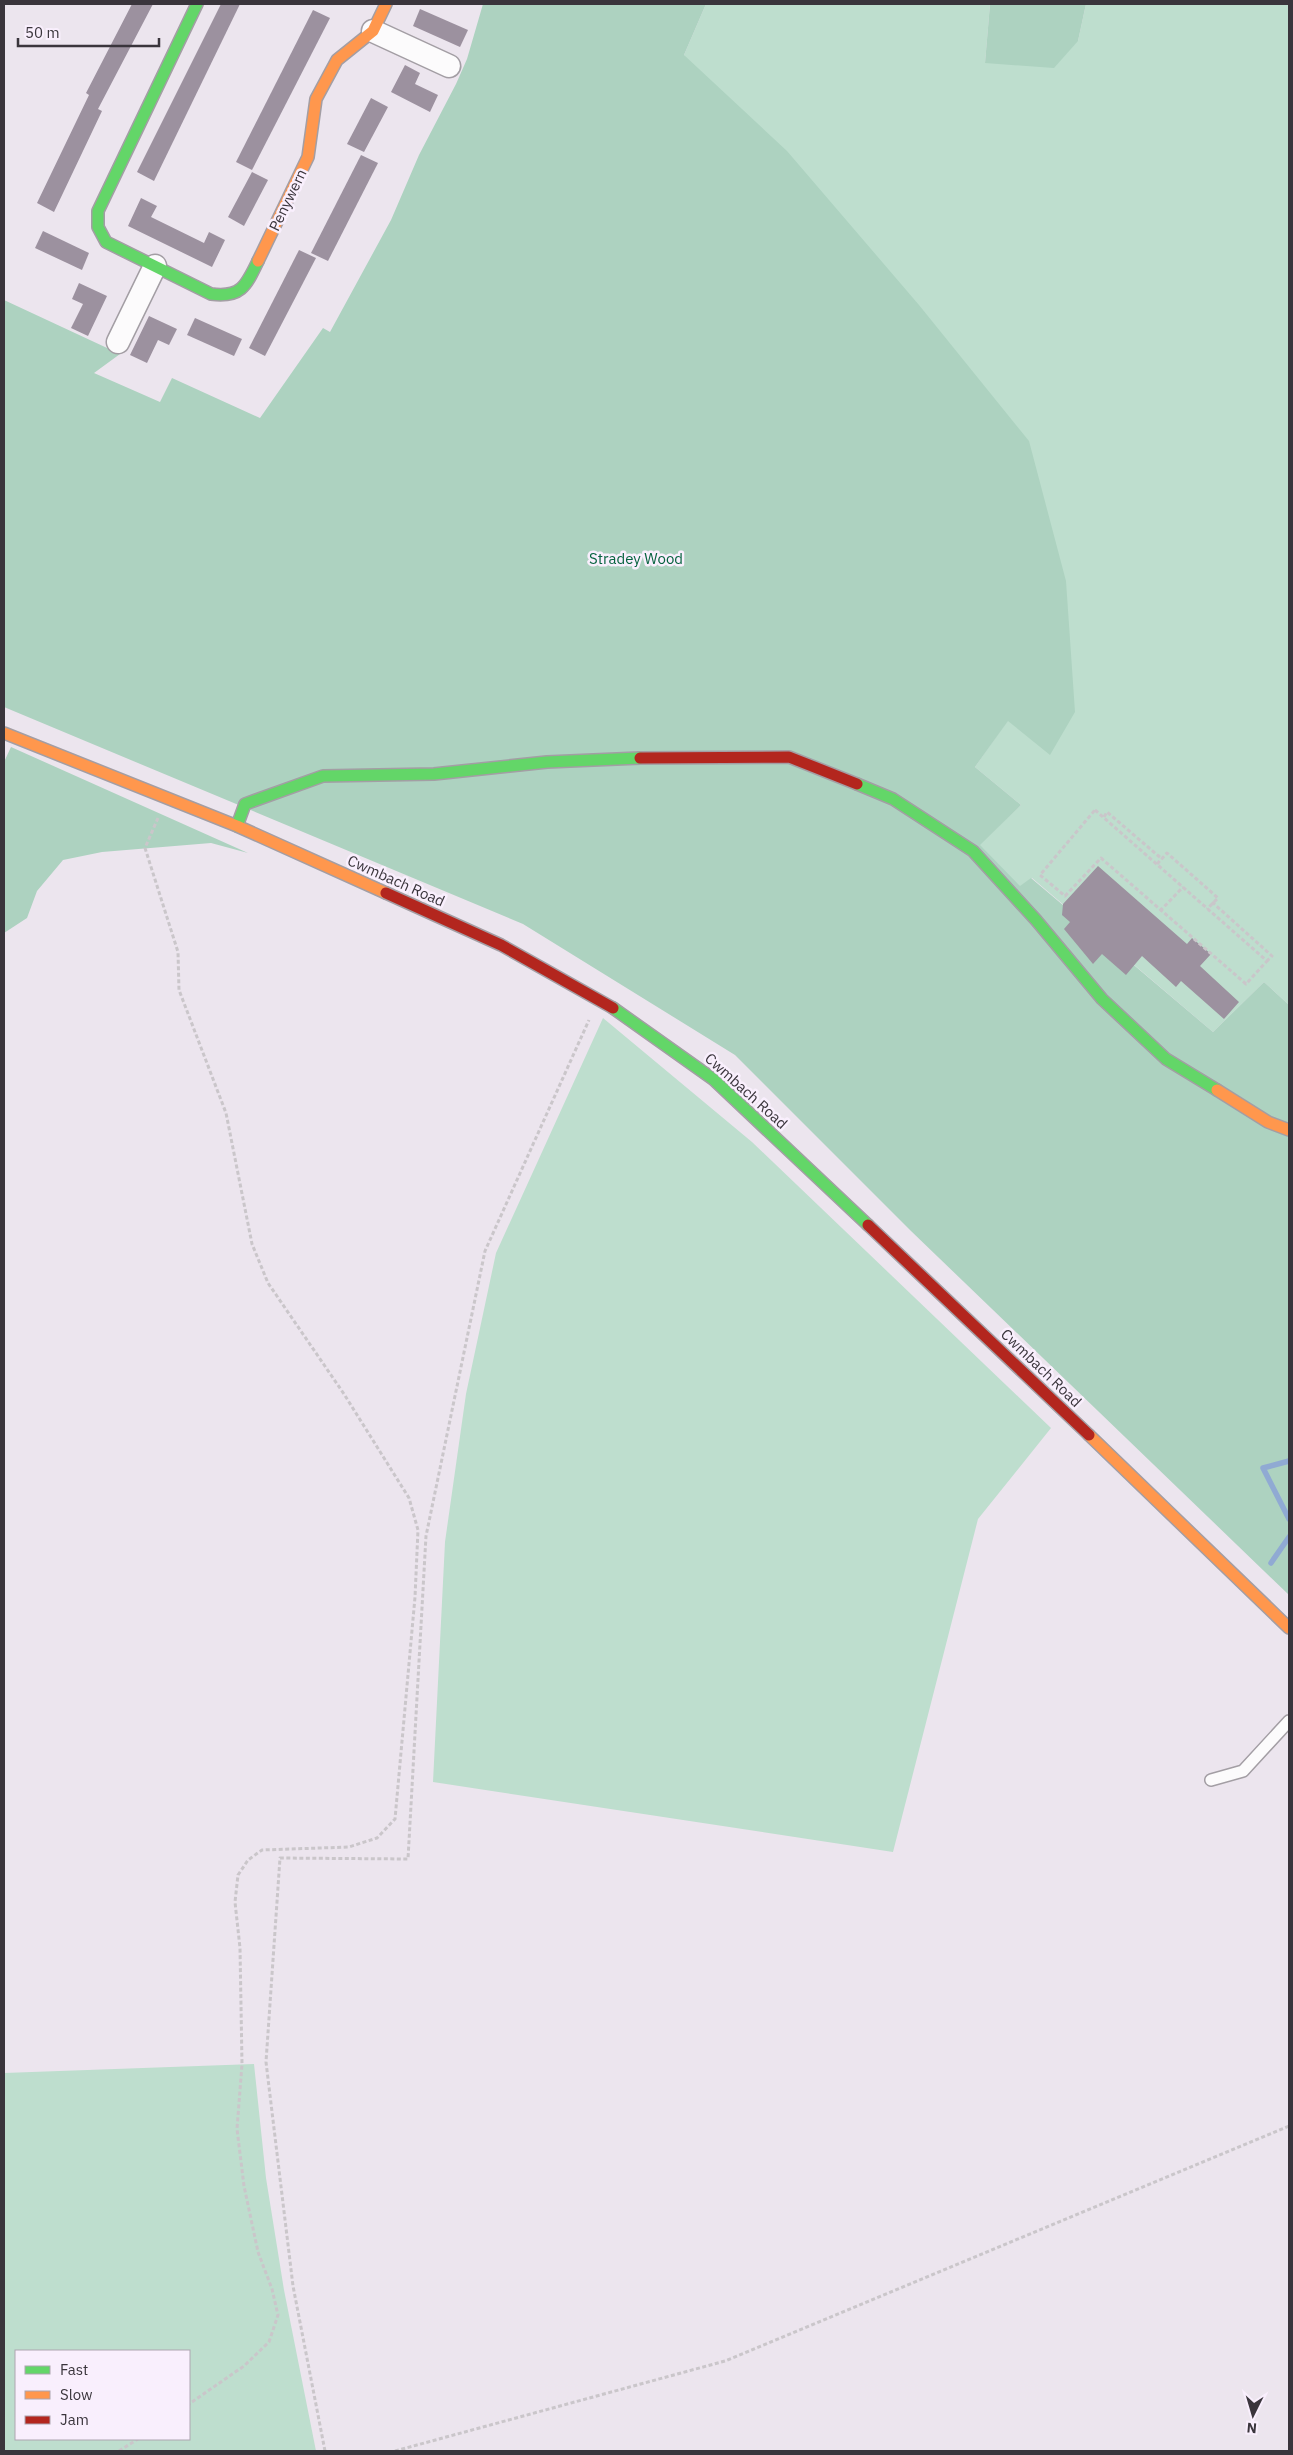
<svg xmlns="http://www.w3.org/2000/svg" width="1293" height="2455" viewBox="0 0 1293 2455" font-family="'IBM Plex Sans',sans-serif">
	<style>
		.green { fill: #bedece; fill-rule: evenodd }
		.forest { fill: #add2c0 }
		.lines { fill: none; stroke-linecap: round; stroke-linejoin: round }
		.stream { stroke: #90aad3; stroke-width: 5.5 }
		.building { fill: #9c919f }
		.lane-casing { stroke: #a39ea4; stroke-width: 14 }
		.street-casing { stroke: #a39ea4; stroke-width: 25 }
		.fast-casing { stroke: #a39ea4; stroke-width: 14 }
		.slow-casing { stroke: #a39ea4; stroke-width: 14 }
		.jam-casing { stroke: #a39ea4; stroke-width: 14 }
		.path { stroke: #cac6ca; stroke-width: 3; stroke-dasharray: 4 2.5; stroke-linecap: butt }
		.lane { stroke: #fcfbfc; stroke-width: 11 }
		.street { stroke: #fcfbfc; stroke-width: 22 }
		.fast { stroke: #63d668; stroke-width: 11 }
		.slow { stroke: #ff974d; stroke-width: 11 }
		.jam { stroke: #b3261e; stroke-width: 11 }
		.labels { text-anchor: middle; stroke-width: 5; stroke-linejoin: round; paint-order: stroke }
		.street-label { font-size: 15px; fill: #3a353c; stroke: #f9effd }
		.park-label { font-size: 15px; fill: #06633f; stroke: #f9effd }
	</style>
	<rect width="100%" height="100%" fill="#ece5ee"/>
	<!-- green -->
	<g class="green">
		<path d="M706,4H990L985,63L1078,41L1086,4H1289V1005L1264,982L1213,1032L1032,878L1020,887L979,845L1021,805L975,767L1008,720L684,55Z"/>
		<path d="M603,1018L752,1142L1051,1428L978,1519L893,1852L433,1782L445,1542L466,1394L496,1253Z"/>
		<path d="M254,2064L266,2178L284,2290L316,2451H4V2073ZM189,2351V2439H16V2351Z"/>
	</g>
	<!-- forest -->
	<g class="forest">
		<path d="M483,4H706L684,55L787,151L919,305L1029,441L1066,581L1075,712L1050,755L1008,721L975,767L1021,805L980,845L1020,886L1031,878L1213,1032L1264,982L1289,1005V1595L911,1231L735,1055L523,924L4,707V300L120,354L94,373L160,402L172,378L260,418L323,328L330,332L391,220L419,155L456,84L467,59Z"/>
		<path d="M990,4H1086L1078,41L1054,68L985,63Z"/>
		<path d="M11,747L248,853L211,843L102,852L63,860L37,891L27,918L4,933V762Z"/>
	</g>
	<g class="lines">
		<!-- stream -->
		<g class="stream">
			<path d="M1289,1461L1263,1468L1289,1519"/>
			<path d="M1271,1563L1289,1537"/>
		</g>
	</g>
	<!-- building -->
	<g class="building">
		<path d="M132,4H153L98,109L102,111L54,212L37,203L89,95L86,93Z"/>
		<path d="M221,4H240L154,181L137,172Z"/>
		<path d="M420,9L468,30L460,47L413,26Z"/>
		<path d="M313,10L330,18L252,170L236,162Z"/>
		<path d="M405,65L420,73L415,84L438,95L430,112L391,92Z"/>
		<path d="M371,98L388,107L364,152L347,144Z"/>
		<path d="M361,155L378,163L328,261L311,253Z"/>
		<path d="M252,172L268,180L244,226L228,217Z"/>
		<path d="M141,198L157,206L151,217L204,243L209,232L225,240L212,267L128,226Z"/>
		<path d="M43,231L89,253L82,270L35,248Z"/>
		<path d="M299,250L316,258L265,356L249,348Z"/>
		<path d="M79,283L107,296L88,336L71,328L83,304L72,299Z"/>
		<path d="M149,316L177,329L169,345L158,340L147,363L130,355Z"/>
		<path d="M195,318L242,339L234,356L187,335Z"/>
		<path d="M1098,866L1187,944L1192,938L1211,954L1200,966L1239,1002L1224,1019L1181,981L1176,987L1142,956L1126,975L1102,954L1093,964L1064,929L1070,922L1062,915L1063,904Z"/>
	</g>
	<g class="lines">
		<defs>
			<path id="lane" d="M1211,1780L1243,1771L1289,1721"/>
			<g id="street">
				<path d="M373,31L449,66"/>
				<path d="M118,342L155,266"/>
			</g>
			<g id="fast">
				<path d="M197,4L98,211V227L106,242L211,294C241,298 246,286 258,261"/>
				<path d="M857,784L893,799L973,851L1036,920L1102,999L1166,1059L1217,1090"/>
				<path d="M237,826L245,804L323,776L434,774L547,762L640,758"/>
				<path d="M613,1008L713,1079L868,1225"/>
			</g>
			<g id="slow">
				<path d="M258,261L308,157L316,99L337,60L373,31L386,4"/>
				<path d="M4,733L237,826L386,893"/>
				<path d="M1217,1090L1268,1122L1289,1130"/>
				<path d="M1089,1435L1289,1628"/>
			</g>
			<g id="jam">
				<path d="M640,758L789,757L857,784"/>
				<path d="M386,893L501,945L613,1008"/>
				<path d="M868,1225L1089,1435"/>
			</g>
		</defs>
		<!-- lane casing -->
		<use href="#lane" class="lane-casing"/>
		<!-- street casing -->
		<use href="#street" class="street-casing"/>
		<!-- fast casing -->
		<use href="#fast" class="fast-casing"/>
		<!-- slow casing -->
		<use href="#slow" class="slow-casing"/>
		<!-- jam casing -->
		<use href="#jam" class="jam-casing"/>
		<!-- path -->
		<g class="path">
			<path d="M1095,810L1267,961L1246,984L1101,858L1065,896L1040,875Z"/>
			<path d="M1104,817L1107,812L1162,859"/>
			<path d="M158,818L145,848L178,952L179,990L226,1113L252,1244L268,1283L344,1394L409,1498L418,1530L415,1597L395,1819L377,1838L349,1847L262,1850L248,1860L238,1875L235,1902L240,1948L242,2064L237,2129L244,2186L258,2252L272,2289L278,2315L269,2342L244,2366L189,2404"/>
			<path d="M1157,864L1167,853L1218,898L1207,909"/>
			<path d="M1212,902L1272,956L1267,961"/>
			<path d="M1160,911L1183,887"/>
			<path d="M119,2451L138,2439"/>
			<path d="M325,2451L293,2286L266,2062L280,1858L408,1859L426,1536L485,1251L589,1020"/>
			<path d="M395,2451L725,2361L1289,2126"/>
		</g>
		<!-- lane -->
		<use href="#lane" class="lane"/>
		<!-- street -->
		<use href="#street" class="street"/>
		<!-- fast -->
		<use href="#fast" class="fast"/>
		<!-- slow -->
		<use href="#slow" class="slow"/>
		<!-- jam -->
		<use href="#jam" class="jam"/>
	</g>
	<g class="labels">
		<!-- street labels -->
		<g class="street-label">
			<text transform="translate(288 200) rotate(-64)" y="5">Penywern</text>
			<text transform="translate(396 881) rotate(24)" y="5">Cwmbach Road</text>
			<text transform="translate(746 1091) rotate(42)" y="5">Cwmbach Road</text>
			<text transform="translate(1041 1368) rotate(44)" y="5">Cwmbach Road</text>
		</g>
		<!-- park labels -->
		<g class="park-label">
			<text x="636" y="564">Stradey Wood</text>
		</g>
	</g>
	<!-- border -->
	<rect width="1293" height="2455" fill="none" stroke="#3a353c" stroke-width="10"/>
	<!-- legend -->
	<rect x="15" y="2350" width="175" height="90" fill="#f9effd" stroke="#ada5b0"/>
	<rect x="25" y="2366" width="25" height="8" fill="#63d668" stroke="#ada5b0"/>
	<text x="60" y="2375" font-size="15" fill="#3a353c">Fast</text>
	<rect x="25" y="2391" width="25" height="8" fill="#ff974d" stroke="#ada5b0"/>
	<text x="60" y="2400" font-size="15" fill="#3a353c">Slow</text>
	<rect x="25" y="2416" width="25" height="8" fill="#b3261e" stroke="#ada5b0"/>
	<text x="60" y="2425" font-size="15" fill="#3a353c">Jam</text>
	<!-- north arrow -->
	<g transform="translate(1253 2415) rotate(185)" stroke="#f9effd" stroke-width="4" paint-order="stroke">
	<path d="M0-4L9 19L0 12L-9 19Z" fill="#3a353c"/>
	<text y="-8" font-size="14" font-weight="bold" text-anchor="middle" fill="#3a353c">N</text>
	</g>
	<!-- scale -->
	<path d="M18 38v8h141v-8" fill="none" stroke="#3a353c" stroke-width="2.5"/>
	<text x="25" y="38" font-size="15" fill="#3a353c" stroke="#f9effd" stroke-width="4" paint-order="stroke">50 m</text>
</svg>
